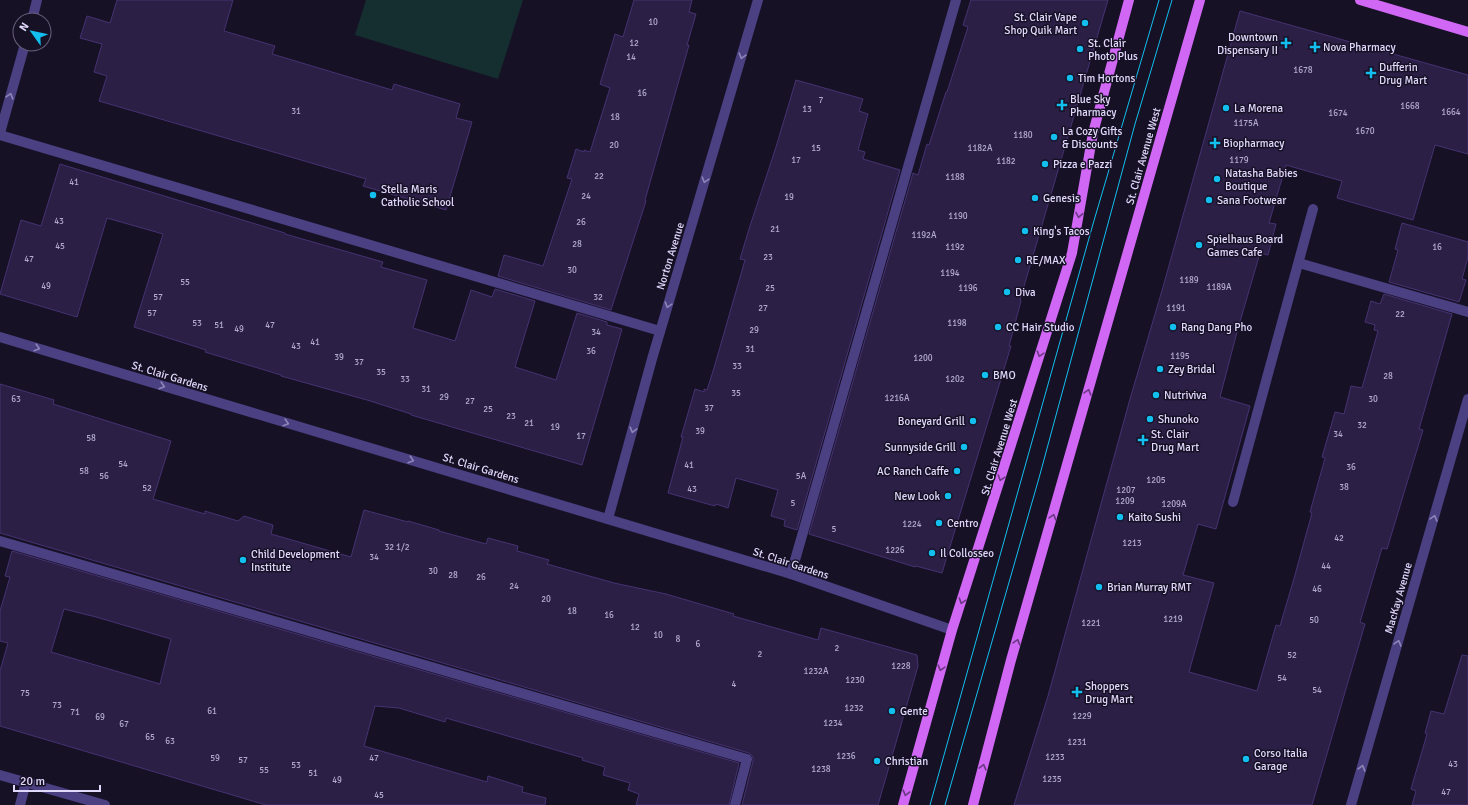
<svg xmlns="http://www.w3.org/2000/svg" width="1468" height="805" viewBox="0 0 1468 805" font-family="Signika,sans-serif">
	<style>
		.green { fill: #152e30 }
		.building { fill: #2b1f46; stroke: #463271; fill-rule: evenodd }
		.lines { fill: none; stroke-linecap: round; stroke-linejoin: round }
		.minor { stroke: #4a4082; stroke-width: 10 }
		.major { stroke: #d168f5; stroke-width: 10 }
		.tram { stroke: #12bfef; stroke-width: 1 }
		.oneway { stroke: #8e85b9 }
		.oneway2 { stroke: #6b3883 }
		.poi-dot { fill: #12bfef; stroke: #171126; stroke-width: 1.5 }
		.labels { text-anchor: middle; stroke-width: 3; stroke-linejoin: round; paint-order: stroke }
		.number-label { font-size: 9px; fill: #b4aace }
		.poi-label { font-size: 11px; fill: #e1d9fc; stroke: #171126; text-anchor: start }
		.street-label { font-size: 11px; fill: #e1d9fc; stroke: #171126 }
	</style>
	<rect width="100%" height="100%" fill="#171126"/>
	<!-- green -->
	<path class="green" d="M366,0H523L498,79L355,35Z"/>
	<!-- building -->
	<g class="building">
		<path d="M117,0H233L224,31L275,46L272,54L392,90L394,84L460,104L456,118L472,122L446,210L363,186L366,179L99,101L107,76L94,72L102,44L80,38L87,16L110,23Z"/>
		<path d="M634,0H692L689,12L696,14L687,45H689L645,200L646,201L611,310L498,276L504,255L543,266L572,179L567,178L576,149L584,152V150L590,152L610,88L600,84L615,34L623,37Z"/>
		<path d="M971,0H1108L1020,300L1021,301L1009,346H1011L942,573L916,566L915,567L809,534L913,173L918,175L927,144L929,145L946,92H947L968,27L963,25Z"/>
		<path d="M1240,11L1468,75V154L1435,145L1413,220L1337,198L1342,181L1286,165L1269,223L1276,224L1268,255L1260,253L1237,332L1220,397L1250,406L1216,529L1198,524L1183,575L1214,583L1189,672L1257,691L1276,625L1280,626L1293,582L1312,513L1310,512L1325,458L1322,457L1335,412L1344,414L1351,386L1362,388L1378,331L1374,330L1375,325L1365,322L1371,301L1380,304L1384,294L1452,314L1419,429L1423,430L1387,549L1382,548L1360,622L1365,624L1312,805H1014L1048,696L1130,399L1163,287Z"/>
		<path d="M796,80L863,99L859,111L868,114L858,150L865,152L863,159L900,170L797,530L784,526L785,520L771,516L778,490L736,478L728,508L716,504L715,506L668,493L683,437H681L695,389L704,392V389L707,390L714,368L745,260L740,259L749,229L776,147Z"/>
		<path d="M60,164L285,233V234L383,262L381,267L427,280L413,328L455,341L471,290L492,297L495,289L535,301L515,367L556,380L577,313L607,322V325L622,329L582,465L411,415V414L367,400L281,376V375L205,352L206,350L134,327L163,234L107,218L77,317L0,294L21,220L41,226Z"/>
		<path d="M1402,223L1468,242V257L1462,279L1466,280L1459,302L1389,282L1398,250L1395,249Z"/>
		<path d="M0,384L54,400L53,404L171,441L153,499L205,514V511L238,521L244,516L273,525L271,534L351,557L364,510L408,522V521L422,525L439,530V531L486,544L488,538L518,546L517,551L549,560L547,564L614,583L666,594L734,614L733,616L818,640L821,628L917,655L918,666L878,805H742L753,761V757L749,753L0,533Z"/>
		<path d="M12,551L739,763L729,805H636L639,794L628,790L630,783L603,775L605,767L582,760L583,758L446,718L445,722L399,708L375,706L364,746L487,782L488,776L523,787L522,792L546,798L545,805H266L0,726V671L8,643L0,641V611L10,577L5,576ZM64,609L96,617L171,639L160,684L51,652Z"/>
		<path d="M1462,655L1468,656V805H1412L1416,791L1411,789L1427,734L1425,733L1431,711L1444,714Z"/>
	</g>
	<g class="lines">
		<!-- minor -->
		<g class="minor">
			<path d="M32,20L37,0"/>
			<path d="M0,133L25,44"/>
			<path d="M0,135L660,331"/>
			<path d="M1299,263L1468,312"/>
			<path d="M0,337L791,574L952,630"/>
			<path d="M1233,502L1313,209"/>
			<path d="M608,519L652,359L758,0"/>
			<path d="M0,541L747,759L735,805"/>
			<path d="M791,574L956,0"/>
			<path d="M0,775L105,805"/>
			<path d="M20,805L26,782"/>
			<path d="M1351,805L1468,399"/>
		</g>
		<!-- major -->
		<g class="major">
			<path d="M1360,0L1468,32"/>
			<path d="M903,805L952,630L1072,253L1093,133L1129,0"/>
			<path d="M973,805L1011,660L1200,0"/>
		</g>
		<!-- tram -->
		<g class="tram">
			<path d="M930,805L1093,224L1159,0"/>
			<path d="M945,805L1039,478L1135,124L1172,0"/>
		</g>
	</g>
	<!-- one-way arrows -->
	<defs><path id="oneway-chevron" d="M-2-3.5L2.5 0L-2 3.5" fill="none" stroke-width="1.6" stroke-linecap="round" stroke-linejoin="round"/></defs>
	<g class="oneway">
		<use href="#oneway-chevron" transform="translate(742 56) rotate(106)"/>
		<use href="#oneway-chevron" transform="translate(10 96) rotate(-74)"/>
		<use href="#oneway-chevron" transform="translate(705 180) rotate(107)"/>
		<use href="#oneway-chevron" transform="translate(668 305) rotate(107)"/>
		<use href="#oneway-chevron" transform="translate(37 348) rotate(17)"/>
		<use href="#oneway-chevron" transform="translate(162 386) rotate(17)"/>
		<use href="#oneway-chevron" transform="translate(286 423) rotate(17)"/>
		<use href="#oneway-chevron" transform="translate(633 430) rotate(105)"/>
		<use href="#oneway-chevron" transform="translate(411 460) rotate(17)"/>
		<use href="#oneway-chevron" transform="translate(1434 518) rotate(-74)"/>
		<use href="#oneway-chevron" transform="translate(1398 643) rotate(-74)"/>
		<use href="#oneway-chevron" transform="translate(1362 768) rotate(-74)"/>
	</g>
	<g class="oneway2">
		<use href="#oneway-chevron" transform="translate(1079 215) rotate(100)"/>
		<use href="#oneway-chevron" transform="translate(1040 354) rotate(107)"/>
		<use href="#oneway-chevron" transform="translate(1088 392) rotate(-74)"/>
		<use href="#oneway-chevron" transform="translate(1001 478) rotate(107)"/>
		<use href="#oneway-chevron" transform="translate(1053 517) rotate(-74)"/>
		<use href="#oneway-chevron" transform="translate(962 601) rotate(108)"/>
		<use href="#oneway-chevron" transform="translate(1017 642) rotate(-74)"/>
		<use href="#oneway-chevron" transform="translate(941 668) rotate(106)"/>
		<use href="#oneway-chevron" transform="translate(983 767) rotate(-75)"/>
		<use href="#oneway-chevron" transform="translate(906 793) rotate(105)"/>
	</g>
	<!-- markers -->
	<g class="poi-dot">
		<circle cx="1085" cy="23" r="4"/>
		<path d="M1284 37h4v4h4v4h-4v4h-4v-4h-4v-4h4z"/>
		<path d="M1313 41h4v4h4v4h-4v4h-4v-4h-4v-4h4z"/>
		<circle cx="1080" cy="49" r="4"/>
		<path d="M1369 67h4v4h4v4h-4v4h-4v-4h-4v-4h4z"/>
		<circle cx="1070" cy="78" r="4"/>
		<path d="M1060 99h4v4h4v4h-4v4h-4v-4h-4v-4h4z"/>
		<circle cx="1226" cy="108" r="4"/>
		<circle cx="1054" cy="137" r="4"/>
		<path d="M1213 137h4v4h4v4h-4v4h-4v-4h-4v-4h4z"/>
		<circle cx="1045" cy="164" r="4"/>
		<circle cx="1217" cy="179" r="4"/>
		<circle cx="373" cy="195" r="4"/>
		<circle cx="1035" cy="198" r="4"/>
		<circle cx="1209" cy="200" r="4"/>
		<circle cx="1025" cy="231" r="4"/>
		<circle cx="1199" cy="245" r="4"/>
		<circle cx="1018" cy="260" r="4"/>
		<circle cx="1007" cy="292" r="4"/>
		<circle cx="998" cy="327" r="4"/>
		<circle cx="1173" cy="327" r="4"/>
		<circle cx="1160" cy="369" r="4"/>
		<circle cx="985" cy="375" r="4"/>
		<circle cx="1156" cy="395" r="4"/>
		<circle cx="1150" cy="419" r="4"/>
		<circle cx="973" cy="421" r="4"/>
		<path d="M1141 434h4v4h4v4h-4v4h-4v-4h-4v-4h4z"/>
		<circle cx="964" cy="447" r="4"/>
		<circle cx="957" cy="471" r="4"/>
		<circle cx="948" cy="496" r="4"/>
		<circle cx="1120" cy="517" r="4"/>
		<circle cx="939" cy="523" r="4"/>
		<circle cx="932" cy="553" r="4"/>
		<circle cx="243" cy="560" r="4"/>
		<circle cx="1099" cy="587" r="4"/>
		<path d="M1075 686h4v4h4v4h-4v4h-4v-4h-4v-4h4z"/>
		<circle cx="892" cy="711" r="4"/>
		<circle cx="1246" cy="759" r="4"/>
		<circle cx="877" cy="761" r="4"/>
	</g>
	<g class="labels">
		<!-- number labels -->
		<g class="number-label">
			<text x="653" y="25">10</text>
			<text x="634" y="46">12</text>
			<text x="631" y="60">14</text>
			<text x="1303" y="73">1678</text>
			<text x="642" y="96">16</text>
			<text x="821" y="103">7</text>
			<text x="1410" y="109">1668</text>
			<text x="807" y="112">13</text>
			<text x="296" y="114">31</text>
			<text x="1451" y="115">1664</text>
			<text x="1338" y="116">1674</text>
			<text x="615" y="120">18</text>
			<text x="1246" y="126">1175A</text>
			<text x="1365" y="134">1670</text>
			<text x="1023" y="138">1180</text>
			<text x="614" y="148">20</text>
			<text x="816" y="151">15</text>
			<text x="980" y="151">1182A</text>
			<text x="796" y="163">17</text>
			<text x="1239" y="163">1179</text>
			<text x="1006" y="164">1182</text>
			<text x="599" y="179">22</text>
			<text x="955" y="180">1188</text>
			<text x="74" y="185">41</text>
			<text x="586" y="199">24</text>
			<text x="789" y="200">19</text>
			<text x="958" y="219">1190</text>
			<text x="59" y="224">43</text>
			<text x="581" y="225">26</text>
			<text x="775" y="232">21</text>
			<text x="924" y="238">1192A</text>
			<text x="577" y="247">28</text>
			<text x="60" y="249">45</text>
			<text x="955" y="250">1192</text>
			<text x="1437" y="250">16</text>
			<text x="768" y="260">23</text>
			<text x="29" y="262">47</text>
			<text x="572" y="273">30</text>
			<text x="950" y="276">1194</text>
			<text x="1189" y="283">1189</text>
			<text x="185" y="285">55</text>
			<text x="46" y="289">49</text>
			<text x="1219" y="290">1189A</text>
			<text x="770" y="291">25</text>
			<text x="968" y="291">1196</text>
			<text x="158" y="300">57</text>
			<text x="598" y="300">32</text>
			<text x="763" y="311">27</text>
			<text x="1176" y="311">1191</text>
			<text x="152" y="316">57</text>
			<text x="1400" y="317">22</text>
			<text x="197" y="326">53</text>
			<text x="957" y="326">1198</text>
			<text x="219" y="328">51</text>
			<text x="270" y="328">47</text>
			<text x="239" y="332">49</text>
			<text x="754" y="333">29</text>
			<text x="596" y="335">34</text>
			<text x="315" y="345">41</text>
			<text x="296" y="349">43</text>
			<text x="750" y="352">31</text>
			<text x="591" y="354">36</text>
			<text x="1180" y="359">1195</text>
			<text x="339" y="360">39</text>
			<text x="923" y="361">1200</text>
			<text x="359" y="365">37</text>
			<text x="737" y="369">33</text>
			<text x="381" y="375">35</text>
			<text x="1388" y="379">28</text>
			<text x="405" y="382">33</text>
			<text x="955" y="382">1202</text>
			<text x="426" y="392">31</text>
			<text x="736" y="396">35</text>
			<text x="444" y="400">29</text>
			<text x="897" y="401">1216A</text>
			<text x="16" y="402">63</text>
			<text x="1373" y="402">30</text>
			<text x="470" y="404">27</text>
			<text x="709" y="411">37</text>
			<text x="488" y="412">25</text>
			<text x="511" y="419">23</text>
			<text x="529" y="426">21</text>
			<text x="1362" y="428">32</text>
			<text x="555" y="430">19</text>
			<text x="700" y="434">39</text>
			<text x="1338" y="437">34</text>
			<text x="581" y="439">17</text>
			<text x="91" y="441">58</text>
			<text x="123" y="467">54</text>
			<text x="689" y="468">41</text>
			<text x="1351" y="470">36</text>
			<text x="84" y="474">58</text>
			<text x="104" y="479">56</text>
			<text x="801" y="479">5A</text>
			<text x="1156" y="483">1205</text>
			<text x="1344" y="490">38</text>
			<text x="147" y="491">52</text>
			<text x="692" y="492">43</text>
			<text x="1126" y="493">1207</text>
			<text x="1125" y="504">1209</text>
			<text x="793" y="506">5</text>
			<text x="1174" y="507">1209A</text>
			<text x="912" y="527">1224</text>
			<text x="834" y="532">5</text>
			<text x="1339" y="541">42</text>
			<text x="1132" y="546">1213</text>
			<text x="397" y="550">32 1/2</text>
			<text x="895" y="553">1226</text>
			<text x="374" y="560">34</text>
			<text x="1326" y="569">44</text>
			<text x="433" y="574">30</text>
			<text x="453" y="578">28</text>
			<text x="481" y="580">26</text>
			<text x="514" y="589">24</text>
			<text x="1317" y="592">46</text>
			<text x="546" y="602">20</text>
			<text x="572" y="614">18</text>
			<text x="609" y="618">16</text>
			<text x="1173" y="622">1219</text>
			<text x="1314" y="623">50</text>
			<text x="1091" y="626">1221</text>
			<text x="635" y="630">12</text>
			<text x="658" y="638">10</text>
			<text x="678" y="642">8</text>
			<text x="698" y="647">6</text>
			<text x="837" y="651">2</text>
			<text x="760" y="657">2</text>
			<text x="1292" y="658">52</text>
			<text x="901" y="669">1228</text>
			<text x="816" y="674">1232A</text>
			<text x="1282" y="681">54</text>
			<text x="855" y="683">1230</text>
			<text x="734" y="687">4</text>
			<text x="1317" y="693">54</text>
			<text x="25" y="696">75</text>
			<text x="57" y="708">73</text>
			<text x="854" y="711">1232</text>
			<text x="212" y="714">61</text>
			<text x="75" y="715">71</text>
			<text x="1082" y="719">1229</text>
			<text x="100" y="720">69</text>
			<text x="833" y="726">1234</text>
			<text x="124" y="727">67</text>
			<text x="150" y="740">65</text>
			<text x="170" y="744">63</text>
			<text x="1077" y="745">1231</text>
			<text x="846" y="759">1236</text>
			<text x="1055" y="760">1233</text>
			<text x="215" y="761">59</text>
			<text x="374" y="761">47</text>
			<text x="243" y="763">57</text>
			<text x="1453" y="767">43</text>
			<text x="296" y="768">53</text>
			<text x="821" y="772">1238</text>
			<text x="264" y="773">55</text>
			<text x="313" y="776">51</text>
			<text x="1052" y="782">1235</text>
			<text x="337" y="783">49</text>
			<text x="1446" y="795">47</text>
			<text x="379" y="798">45</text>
		</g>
		<!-- poi labels -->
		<g class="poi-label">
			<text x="1077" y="21" text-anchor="end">St. Clair Vape<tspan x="1077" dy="13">Shop Quik Mart</tspan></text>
			<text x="1278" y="41" text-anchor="end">Downtown<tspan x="1278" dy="13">Dispensary II</tspan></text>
			<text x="1088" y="47">St. Clair<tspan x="1088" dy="13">Photo Plus</tspan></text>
			<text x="1323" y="51">Nova Pharmacy</text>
			<text x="1379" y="71">Dufferin<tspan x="1379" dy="13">Drug Mart</tspan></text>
			<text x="1078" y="82">Tim Hortons</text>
			<text x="1070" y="103">Blue Sky<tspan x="1070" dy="13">Pharmacy</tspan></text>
			<text x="1234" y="112">La Morena</text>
			<text x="1062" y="135">La Cozy Gifts<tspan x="1062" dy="13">&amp; Discounts</tspan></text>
			<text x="1223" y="147">Biopharmacy</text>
			<text x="1053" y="168">Pizza e Pazzi</text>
			<text x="1225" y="177">Natasha Babies<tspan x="1225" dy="13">Boutique</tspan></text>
			<text x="381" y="193">Stella Maris<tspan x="381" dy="13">Catholic School</tspan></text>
			<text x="1043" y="202">Genesis</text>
			<text x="1217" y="204">Sana Footwear</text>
			<text x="1033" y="235">King's Tacos</text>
			<text x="1207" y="243">Spielhaus Board<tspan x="1207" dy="13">Games Cafe</tspan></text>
			<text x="1026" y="264">RE/MAX</text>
			<text x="1015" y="296">Diva</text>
			<text x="1006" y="331">CC Hair Studio</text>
			<text x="1181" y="331">Rang Dang Pho</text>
			<text x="1168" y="373">Zey Bridal</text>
			<text x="993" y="379">BMO</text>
			<text x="1164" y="399">Nutriviva</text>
			<text x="1158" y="423">Shunoko</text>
			<text x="965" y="425" text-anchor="end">Boneyard Grill</text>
			<text x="1151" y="438">St. Clair<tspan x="1151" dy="13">Drug Mart</tspan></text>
			<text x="956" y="451" text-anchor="end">Sunnyside Grill</text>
			<text x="949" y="475" text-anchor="end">AC Ranch Caffe</text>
			<text x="940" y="500" text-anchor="end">New Look</text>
			<text x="1128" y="521">Kaito Sushi</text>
			<text x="947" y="527">Centro</text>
			<text x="940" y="557">Il Collosseo</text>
			<text x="251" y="558">Child Development<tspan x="251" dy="13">Institute</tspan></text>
			<text x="1107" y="591">Brian Murray RMT</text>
			<text x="1085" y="690">Shoppers<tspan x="1085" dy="13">Drug Mart</tspan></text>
			<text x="900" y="715">Gente</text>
			<text x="1254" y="757">Corso Italia<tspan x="1254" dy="13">Garage</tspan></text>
			<text x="885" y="765">Christian</text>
		</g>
		<!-- street labels -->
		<g class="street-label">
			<text transform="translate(1143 156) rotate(-74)" y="4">St. Clair Avenue West</text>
			<text transform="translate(670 256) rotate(-73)" y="4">Norton Avenue</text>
			<text transform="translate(170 376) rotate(17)" y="4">St. Clair Gardens</text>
			<text transform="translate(999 447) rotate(-73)" y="4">St. Clair Avenue West</text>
			<text transform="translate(481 468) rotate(17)" y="4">St. Clair Gardens</text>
			<text transform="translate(791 563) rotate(18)" y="4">St. Clair Gardens</text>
			<text transform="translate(1398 598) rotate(-74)" y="4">MacKay Avenue</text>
		</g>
	</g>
	<!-- north arrow -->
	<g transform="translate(32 32) rotate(303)"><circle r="19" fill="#171126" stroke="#68617c"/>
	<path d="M0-3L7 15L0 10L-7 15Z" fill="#12bfef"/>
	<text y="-6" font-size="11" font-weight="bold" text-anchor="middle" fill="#e1d9fc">N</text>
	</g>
	<!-- scale -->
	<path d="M14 785v6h86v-6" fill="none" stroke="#e1d9fc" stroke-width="2"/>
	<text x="20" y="785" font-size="12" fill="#e1d9fc" stroke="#171126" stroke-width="3" paint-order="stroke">20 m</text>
</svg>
